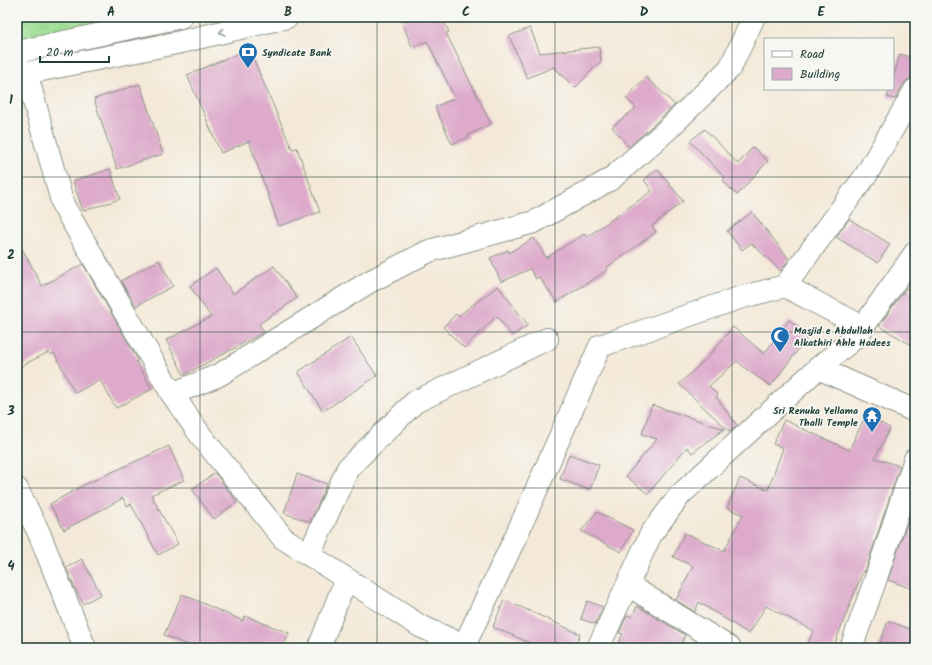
<svg xmlns="http://www.w3.org/2000/svg" width="932" height="665" font-family="Kalam,sans-serif">
<style>
.park{fill:url(#park-crowns);stroke:#5e8e64}
.building{fill:#ddaacb}
.lines{fill:none;stroke-linecap:round;stroke-linejoin:round}
.minor-casing{stroke:#8a9386;stroke-width:24}
.trunk-casing{stroke:#8a9386;stroke-width:24}
.minor{stroke:#fff;stroke-width:22}
.trunk{stroke:#fff;stroke-width:22}
.oneway{stroke:#8f9e9a}
.grid{fill:none;stroke:#1f3d34;stroke-width:1;stroke-opacity:0.55}
.labels{text-anchor:middle;stroke-width:3.5;stroke-linejoin:round;paint-order:stroke}
.poi-label{font-size:10px;font-weight:bold;fill:#1f3d34;stroke:#f6f6f2;text-anchor:start}
.neatline{fill:none;stroke:#1f3d34;stroke-width:1.5}
.grid-label{font-size:13px;text-anchor:middle;font-weight:bold;fill:#1f3d34}
</style>
<defs>
<pattern id="park-crowns" width="20" height="18" patternUnits="userSpaceOnUse"><rect width="20" height="18" fill="#9dde93"/><path d="M2 6a3 3 0 1 1 6 0M12 15a3 3 0 1 1 6 0" fill="none" stroke="#87bf7f"/></pattern>
</defs>
<rect width="100%" height="100%" fill="#f6f6f2"/>
<filter id="ink" filterUnits="userSpaceOnUse"><feTurbulence type="fractalNoise" baseFrequency=".025" numOctaves="2"/><feDisplacementMap in="SourceGraphic" scale="8" xChannelSelector="R" yChannelSelector="G"/><feConvolveMatrix kernelMatrix="1 2 1 2 8 2 1 2 1" color-interpolation-filters="sRGB"/></filter>
<filter id="wash" filterUnits="userSpaceOnUse"><feTurbulence type="fractalNoise" baseFrequency=".012" numOctaves="4" result="noise"/><feDisplacementMap in="SourceGraphic" scale="16" xChannelSelector="R" yChannelSelector="G"/><feGaussianBlur stdDeviation="0.9" result="paint"/><feColorMatrix in="noise" values="0 0 0 0 0 0 0 0 0 0 0 0 0 0 0 0 0 1.4 0 .05"/><feComposite in="paint" operator="in"/></filter>
<g filter="url(#wash)">
<rect width="100%" height="100%" fill="#f4e9d8"/>
<!-- park -->
<path class="park" d="M17 17H127L17 40Z"/>
<g id="blocks">
<!-- building -->
<path class="building" d="M415 17H442L449 32 446 33 491 124 468 135 469 137 452 144 435 107 455 98 427 41 412 47 402 22Z
M530 28 540 53 599 47 601 61 575 88 554 67 527 78 509 36Z
M249 49 292 149 297 148 320 212 279 226 249 141 221 153 187 75Z
M900 54 915 59V78L909 79 904 83 895 99 887 97 890 89H893V78Z
M646 77 675 105 629 147 612 127 636 108 626 98Z
M140 84 163 154 117 169 94 99Z
M705 129 738 164 753 147 768 161 737 195 723 181 725 178 690 141Z
M110 169 120 199 83 211 73 181Z
M657 169 683 201 652 226 656 232 606 268 608 270 557 302 539 277 536 279 530 269 501 282 490 258 508 250 509 253 534 238 546 258 584 234 587 237 652 191 644 180Z
M752 212 789 259 781 271 751 243 742 250 727 231Z
M849 219 890 244 878 263 836 237Z
M17 239 42 286 83 264 138 360 136 361 152 389 116 408 100 380 75 393 54 353 50 355 49 352 17 368Z
M159 260 173 286 136 306 121 281Z
M274 266 297 298 259 324 264 332 184 375 166 340 211 317 190 286 216 268 233 294Z
M498 286 528 325 512 336 497 316 464 348 443 327 456 314 458 316Z
M906 288 915 293V347L879 326Z
M789 320 809 335 771 386 746 369 737 361 709 386 718 395 716 397 737 425 730 432 679 384 708 357 733 327 764 354Z
M351 337 377 376 323 411 298 372Z
M652 405 724 429 692 453 687 447 648 494 626 476 657 439 642 434Z
M866 415 890 428 875 458 900 466 865 572 863 571 833 648H805L814 631 766 606 749 634 699 602 695 612 676 600 693 566 673 557 685 533 724 551 743 515 727 508 740 478 768 490 783 448 773 444 784 420 849 450Z
M169 446 184 480 151 495 178 544 158 555 131 504 127 506 123 498 64 530 50 504 84 485Z
M569 454 599 465 590 490 560 479Z
M215 473 237 502 214 519 192 489Z
M297 474 327 484 310 522 284 513Z
M915 499V590L888 580Z
M597 512 633 530 621 552 581 531Z
M82 559 101 594 83 604 74 586 66 568Z
M182 594 243 621 245 616 289 633 283 648H194L164 635Z
M504 600 523 608 580 634 574 648H528L530 643 493 627Z
M587 601 603 607 595 624 581 619Z
M637 606 685 635 680 648H616L623 634 619 633 627 615 632 617Z
M888 621 915 631V648H878Z"/>
</g>
</g>
<g filter="url(#ink)">
<use href="#blocks" fill-opacity="0" stroke="#8a9386" stroke-width="1"/>
<g class="lines">
<defs>
<path id="minor" d="M26 72 63 205 172 394 201 436 283 538 420 626 469 648
M785 286 866 175 915 90
M818 368 915 411
M172 394 219 375 369 282 429 251 534 222 611 179 668 129 730 68 754 17
M17 489 39 533 85 648
M309 555 348 468 415 402 547 339
M628 585 730 648
M319 648 346 579
M463 648 516 536 600 346 739 298 785 286 863 327
M598 648 651 534 680 495 818 368 856 337 915 253
M851 648 875 581 915 459"/>
<path id="trunk" d="M17 52 181 17
M17 75 176 43 287 17"/>
</defs>
<!-- minor casing -->
<use href="#minor" class="minor-casing"/>
<!-- trunk casing -->
<use href="#trunk" class="trunk-casing"/>
<!-- minor -->
<use href="#minor" class="minor"/>
<!-- trunk -->
<use href="#trunk" class="trunk"/>
</g>
<!-- one-way arrows -->
<defs><path id="oneway-chevron" d="M-2-3.5L2.5 0L-2 3.5" fill="none" stroke-width="1.6" stroke-linecap="round" stroke-linejoin="round"/></defs>
<use class="oneway" href="#oneway-chevron" transform="translate(222 32) rotate(167)"/>
</g>
<!-- grid -->
<path class="grid" d="M200 17V648M377 17V648M555 17V648M732 17V648M17 177H915M17 332H915M17 488H915"/>
<!-- icons -->
<defs>
<symbol id="bank-pin" viewBox="-11 -11 22 30"><path d="M0 17L-7.5 6A9.5 9.5 0 1 1 7.5 6Z" fill="#1f6fb2" stroke="#f6f6f2"/><path d="M-6-4H6V4H-6ZM0-2.3a2.3 2.3 0 1 0 0 4.6a2.3 2.3 0 1 0 0-4.6Z" fill="#fff"/></symbol>
<symbol id="mosque-pin" viewBox="-11 -11 22 30"><path d="M0 17L-7.5 6A9.5 9.5 0 1 1 7.5 6Z" fill="#1f6fb2" stroke="#f6f6f2"/><path d="M3.5-4.9A6 6 0 1 0 3.5 4.9A5 5 0 1 1 3.5-4.9Z" fill="#fff"/></symbol>
<symbol id="temple-pin" viewBox="-11 -11 22 30"><path d="M0 17L-7.5 6A9.5 9.5 0 1 1 7.5 6Z" fill="#1f6fb2" stroke="#f6f6f2"/><path d="M0-6L5-2H3V0L6.5 2.5H4V6H1.5V3h-3V6H-4V2.5H-6.5L-3 0V-2H-5Z" fill="#fff"/></symbol>
</defs>
<g fill-rule="evenodd">
<use href="#bank-pin" x="237" y="41" width="22" height="30"/>
<use href="#mosque-pin" x="769" y="325" width="22" height="30"/>
<use href="#temple-pin" x="861" y="405" width="22" height="30"/>
</g>
<g class="labels">
<!-- poi labels -->
<g class="poi-label">
<text x="262" y="56">Syndicate Bank</text>
<text x="794" y="334">Masjid e Abdullah<tspan x="794" dy="12">Alkathiri Ahle Hadees</tspan></text>
<text x="858" y="414" text-anchor="end">Sri Renuka Yellama<tspan x="858" dy="12">Thalli Temple</tspan></text>
</g>
</g>
<!-- margin -->
<rect width="932" height="665" fill="none" stroke="#f6f6f2" stroke-width="44"/>
<!-- legend -->
<rect x="764" y="38" width="130" height="52" fill="#f6f6f2" stroke="#a0aca6"/>
<rect x="772" y="51" width="20" height="6" fill="#ffffff" stroke="#a0aca6"/>
<text x="800" y="58" font-size="12" fill="#1f3d34">Road</text>
<rect x="772" y="68" width="20" height="12" fill="#ddaacb" stroke="#a0aca6"/>
<text x="800" y="78" font-size="12" fill="#1f3d34">Building</text>
<!-- scale -->
<path d="M40 56v6h69v-6" fill="none" stroke="#1f3d34" stroke-width="2"/>
<text x="46" y="56" font-size="12" fill="#1f3d34" stroke="#f6f6f2" stroke-width="3" paint-order="stroke">20 m</text>
<rect x="22" y="22" width="888" height="621" class="neatline"/>
<g class="grid-label">
<text x="111" y="16">A</text>
<text x="288" y="16">B</text>
<text x="466" y="16">C</text>
<text x="644" y="16">D</text>
<text x="821" y="16">E</text>
<text x="11" y="104">1</text>
<text x="11" y="259">2</text>
<text x="11" y="415">3</text>
<text x="11" y="570">4</text>
</g>
</svg>
